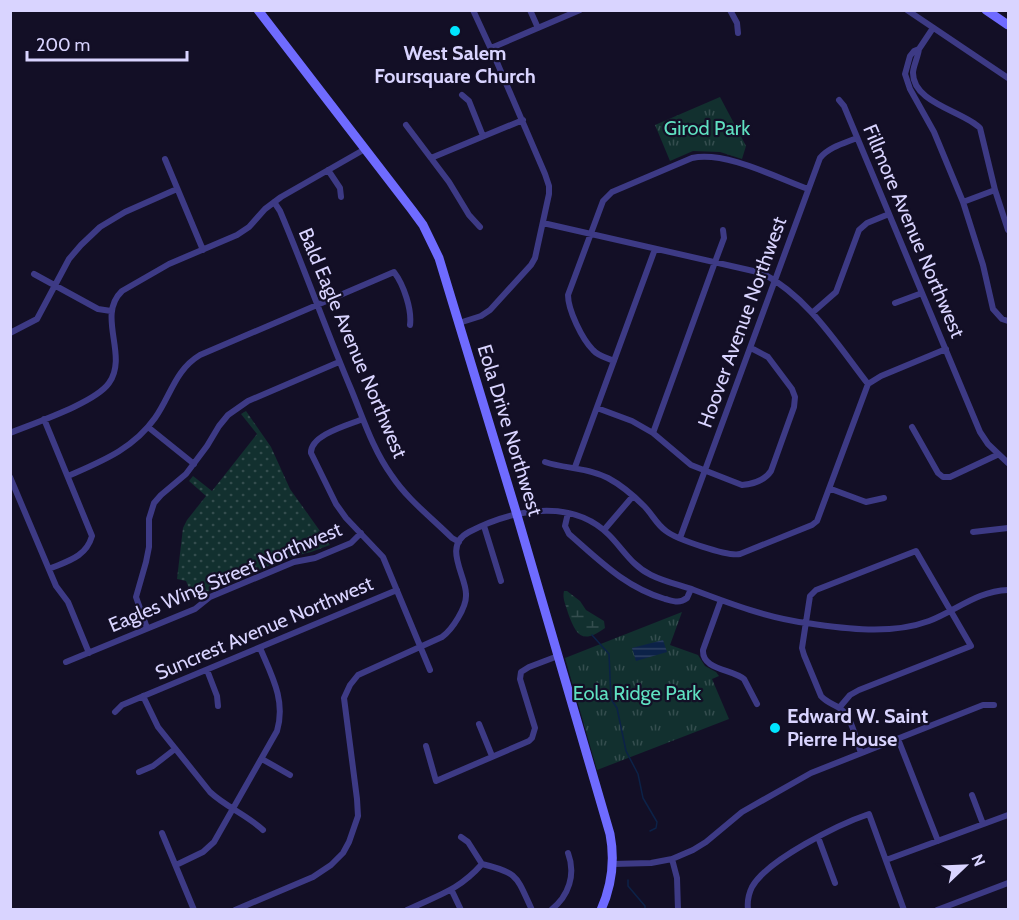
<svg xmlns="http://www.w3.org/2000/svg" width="1019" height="920" font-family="Cabin,sans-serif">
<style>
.grass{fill:url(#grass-dots)}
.wetland{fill:url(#wetland-marsh)}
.park{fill:url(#park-tufts)}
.water{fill:url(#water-rules)}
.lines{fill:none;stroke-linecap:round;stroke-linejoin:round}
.stream{stroke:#0c2248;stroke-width:1.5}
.street{stroke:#3d3a85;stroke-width:6}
.secondary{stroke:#6f6bff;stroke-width:9}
.poi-dot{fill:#00e5ff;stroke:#130f26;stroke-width:2}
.labels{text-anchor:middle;stroke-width:4.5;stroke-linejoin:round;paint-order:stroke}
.poi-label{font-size:20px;font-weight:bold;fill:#d9d4ff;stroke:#130f26}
.park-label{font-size:20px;fill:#5fe0c0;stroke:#130f26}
.street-label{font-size:20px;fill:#d9d4ff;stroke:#130f26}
</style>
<defs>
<pattern id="grass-dots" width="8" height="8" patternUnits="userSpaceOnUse" patternTransform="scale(1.5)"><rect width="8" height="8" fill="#12302f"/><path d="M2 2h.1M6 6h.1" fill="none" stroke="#344d4e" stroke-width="1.8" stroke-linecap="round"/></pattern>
<pattern id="wetland-marsh" width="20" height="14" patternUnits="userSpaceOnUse" patternTransform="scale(1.5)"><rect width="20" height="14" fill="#12302f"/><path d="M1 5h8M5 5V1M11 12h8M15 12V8" fill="none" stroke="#344d4e"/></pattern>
<pattern id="park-tufts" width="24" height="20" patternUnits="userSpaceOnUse" patternTransform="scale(1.5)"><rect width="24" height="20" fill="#12302f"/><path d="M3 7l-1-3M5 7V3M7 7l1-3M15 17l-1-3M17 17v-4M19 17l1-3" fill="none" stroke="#344d4e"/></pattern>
<pattern id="water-rules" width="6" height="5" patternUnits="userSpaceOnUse" patternTransform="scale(1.5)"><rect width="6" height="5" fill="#0c2248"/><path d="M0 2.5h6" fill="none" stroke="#2f4163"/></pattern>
</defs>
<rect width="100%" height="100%" fill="#130f26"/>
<!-- grass -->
<path class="grass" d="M246 411 271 447 290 489 330 545 311 552 290 557 209 591 194 600 186 581 177 579 183 528 187 520 206 496 189 481 193 476 212 491 257 434 241 414Z"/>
<!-- wetland -->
<path class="wetland" d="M564 591H567L580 601 586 610 604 621 605 628C582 645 576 635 568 613 566 606 562 598 564 591Z"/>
<!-- park -->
<path class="park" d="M720 97 746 146 742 159 720 152 693 151 670 161 655 125Z
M682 612 670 645 698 655 705 666 716 672 719 676 712 679 729 719 597 770 565 658Z"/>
<!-- water -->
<path class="water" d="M663 640 667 652 636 661 632 648Z"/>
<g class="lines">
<!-- stream -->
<path class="stream" d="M592 635 609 654 611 699 617 708 626 751 638 774 643 798 657 822 656 828 650 831
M628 880V886L645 906V910"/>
<!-- street -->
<path class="street" d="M530 10 538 28
M730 10 737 23 738 33
M907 10 1008 78
M933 28 919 49 914 51 910 56 905 74 910 89 934 132 963 202 983 265 993 309 1002 319 1008 321
M491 48 580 10
M919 49C918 57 914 64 913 72 912 103 963 111 980 128L995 190 1008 230
M462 95 469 101 483 136
M839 100 844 106 980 432 988 444 1008 463
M406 125 449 182 469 215 480 227
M431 158 523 120
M165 159 203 250
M328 170 340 188 341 197
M274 202 280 211C305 270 326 330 351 389 363 418 373 450 392 476 408 500 431 517 452 538L459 542
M963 202 995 190
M543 223 762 273C808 297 837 344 868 384
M34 274 98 309 111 311
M895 303 922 293
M812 313 836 292 859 230 867 223 889 214
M459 323 481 316 490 310 531 265 535 258 549 194V186L545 174 496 60 473 10
M10 333 37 319 69 259 81 245 100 227 125 212 177 189
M614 361C607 358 598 356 593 350 582 339 568 310 568 295L603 201 612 192 692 158C726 151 775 177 808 189
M597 408 632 421 653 433 691 465 742 485C753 484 765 480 771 471L794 407 795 397 792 389 768 357 751 348
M44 419 92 536C86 557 68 561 49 569
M363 419C348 425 310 435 311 453L336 504 346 518 383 557 430 670
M148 427 194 464
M912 427 938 473 943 477H950L997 455
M10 433C34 423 95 403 109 383 129 355 96 316 122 291L169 264 237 235 249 227 265 209 281 197 365 149
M653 433 715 262 724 238 723 230
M545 462C566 469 586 467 608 478 621 485 634 496 644 506 652 514 657 525 666 531 676 539 728 557 740 554L812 525 817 521 868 384 881 376 946 349
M575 467 655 249
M68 476C102 461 133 449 155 418 171 395 175 370 200 355L394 272C404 285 412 310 410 325
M10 477 56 586 68 602 89 653
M831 489 866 502 884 498
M568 513 565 526 569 534C600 561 625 587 665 599 673 601 679 604 687 598L691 589
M484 526 501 581
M604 530 633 496
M973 532 1008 528
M680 538 820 158C829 147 845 143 857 138
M721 600 703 650C702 670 732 669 744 679L757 704
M147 628 136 597 146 562 149 547V519L154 503 161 495 186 474 207 446 219 426 228 415 248 401 339 362
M66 662 195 609 210 597 294 562 315 558 351 543 361 533
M207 670 217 696 218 706
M143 696 158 727 210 792C226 807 247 815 263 830
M839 708 850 695 859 690 971 646 916 551 816 590 810 596 802 648 804 655 821 696C827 703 834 704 841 709 852 718 856 740 861 753
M115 712 122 705 397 590
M479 724 492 756
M898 739 938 841
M426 746 436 781 529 741 532 738 535 728 520 679 521 672 529 667 558 656
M262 759 290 775
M139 772 153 766 175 749
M972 795 983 824
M162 833 194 910
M461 837 468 842 482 864
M818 837 835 883
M672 859 677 878 678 910
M886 860 1008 815
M482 864C519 873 516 876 532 910
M613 864 651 863 672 859 693 850 706 842 742 812 811 773 983 705H994
M176 865 203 852 214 842 277 731C286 701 272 676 260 648
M452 891 461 910
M235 910 313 877 331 865 343 853 349 842 358 816 357 799 344 698 350 685 358 675 442 637C452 630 467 607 466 594 466 575 442 546 469 532 511 510 571 497 609 535 623 549 632 566 651 575 665 582 680 585 694 590 731 604 768 618 807 623 846 629 891 635 929 621 957 610 977 591 1008 590
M407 910C438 895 458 891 482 864
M551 910C569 896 576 874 568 853
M748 910C747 901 748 895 752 887 767 860 839 824 869 814L904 910
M937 910 1008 883"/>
<!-- secondary -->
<path class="secondary" d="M258 10 412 210 423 225 439 258 517 515 610 834C615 860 612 885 601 910
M986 10 1008 25"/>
</g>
<!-- markers -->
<g class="poi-dot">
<circle cx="455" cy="31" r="6"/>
<circle cx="775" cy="728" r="6"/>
</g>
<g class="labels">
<!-- poi labels -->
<g class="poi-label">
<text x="455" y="60">West Salem<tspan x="455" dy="23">Foursquare Church</tspan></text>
<text x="787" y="723" text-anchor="start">Edward W. Saint<tspan x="787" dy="23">Pierre House</tspan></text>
</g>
<!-- park labels -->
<g class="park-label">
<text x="707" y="135">Girod Park</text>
<text x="637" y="700">Eola Ridge Park</text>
</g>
<!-- street labels -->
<g class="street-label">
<text transform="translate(914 231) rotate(67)" y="7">Fillmore Avenue Northwest</text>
<text transform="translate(742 322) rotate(-70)" y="7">Hoover Avenue Northwest</text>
<text transform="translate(353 343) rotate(67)" y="7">Bald Eagle Avenue Northwest</text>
<text transform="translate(510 430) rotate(73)" y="7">Eola Drive Northwest</text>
<text transform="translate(225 577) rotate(-23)" y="7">Eagles Wing Street Northwest</text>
<text transform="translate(264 628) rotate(-23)" y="7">Suncrest Avenue Northwest</text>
</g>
</g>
<!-- border -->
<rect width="1019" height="920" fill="none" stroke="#d9d4ff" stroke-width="24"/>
<!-- north arrow -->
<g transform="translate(965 866) rotate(67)" stroke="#130f26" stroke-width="4.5" paint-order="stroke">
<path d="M0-4.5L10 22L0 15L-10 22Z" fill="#d9d4ff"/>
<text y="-9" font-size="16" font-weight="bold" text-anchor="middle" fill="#d9d4ff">N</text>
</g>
<!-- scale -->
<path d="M27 51v9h160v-9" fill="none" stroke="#d9d4ff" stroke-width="3"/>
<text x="36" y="51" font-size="18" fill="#d9d4ff" stroke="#130f26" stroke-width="4.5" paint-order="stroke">200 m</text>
</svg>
